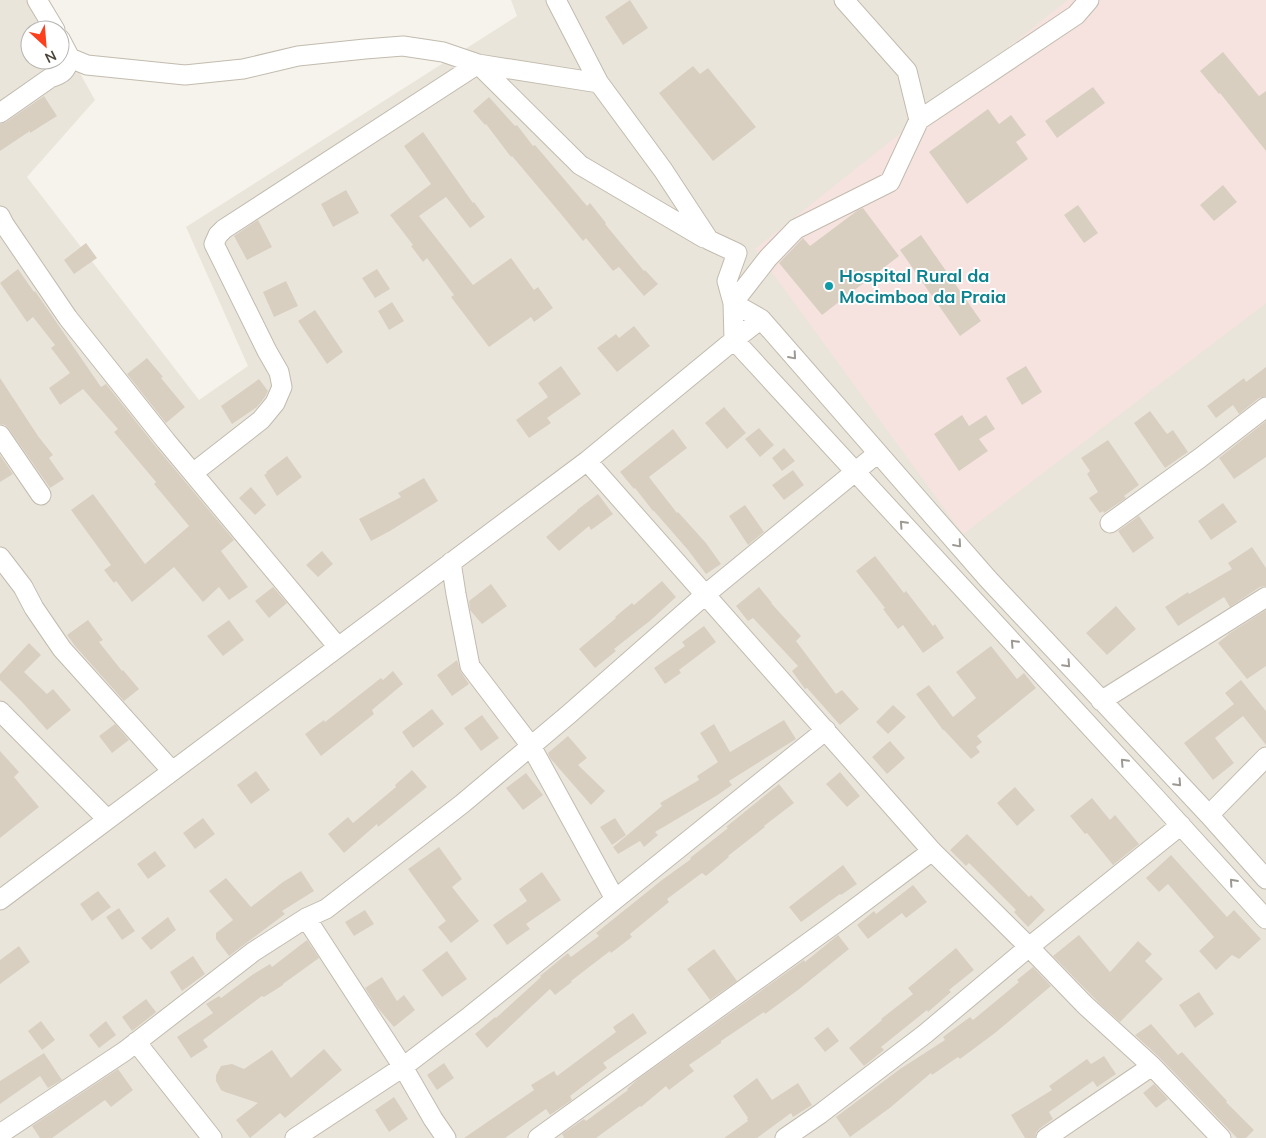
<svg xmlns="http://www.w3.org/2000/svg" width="1266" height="1138" font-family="Mulish,sans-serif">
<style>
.residential{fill:#eae5da}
.medical{fill:#f6e3e0}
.building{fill:#d8cfc1}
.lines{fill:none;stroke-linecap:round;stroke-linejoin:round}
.minor-casing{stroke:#c2bbae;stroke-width:21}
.minor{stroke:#fff;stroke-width:19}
.oneway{stroke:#9c9892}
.culture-dot{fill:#0f9aa8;stroke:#fff;stroke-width:2}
.labels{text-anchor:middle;stroke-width:4;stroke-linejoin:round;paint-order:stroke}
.culture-label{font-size:18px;font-weight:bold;fill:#0d838f;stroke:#fff;text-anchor:start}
</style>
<rect width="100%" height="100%" fill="#f6f3ec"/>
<!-- residential -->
<path class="residential" d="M0 0H39L56 30H30V60H60V38L95 100 27 177 199 400 248 366 186 227 517 16 511 0H1266V1138H0Z"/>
<!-- medical -->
<path class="medical" d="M1068 0H1266V303L963 534 755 249Z"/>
<!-- building -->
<path class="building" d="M630 0 648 28 623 45 605 17Z
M1223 52 1259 96 1266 91V151L1220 93 1219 94 1200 71Z
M693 66 700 74 708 68 756 127 713 161 659 93Z
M1093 87 1105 103 1057 138 1045 121Z
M44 96 57 116 30 133V131L0 151V124L6 122Z
M489 97 515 126 517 125 533 146 535 145 587 206 590 203 606 223 605 224 644 271 645 270 658 284 644 296 619 267 613 271 586 238 583 241 561 214 512 156 511 157 486 124 485 125 473 111Z
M988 109 999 124 1011 115 1026 135 1016 142 1028 159 967 204 929 152Z
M423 132 473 203 474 202 485 217 470 228 446 197 419 216 473 285 511 258 534 290 538 287 553 308 534 322 531 317 489 347 451 297 454 295 427 258 423 262 411 246 413 245 390 215 431 184 404 146Z
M1223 185 1237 202 1214 221 1200 205Z
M346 190 359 213 333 227 321 204Z
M1078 205 1098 233 1084 243 1064 215Z
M863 208 899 256 822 315 779 263 803 238 810 246 858 210Z
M258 220 272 247 247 260 234 236Z
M921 235 981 321 960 336 900 250Z
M86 243 97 258 74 274 64 260Z
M18 269 34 292 35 291 101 387 106 384 157 448 234 540 221 551 248 587 229 600 219 587 203 602 174 567 132 602 116 581 114 583 104 570 111 565 71 510 93 494 145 564 189 526 154 484 156 482 114 432 118 429 83 389 60 405 49 388 70 373 51 348 55 345 33 317 27 322 0 283Z
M377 269 390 289 375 298 362 278Z
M286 281 298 306 274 317 263 292Z
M392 302 404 321 389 330 378 311Z
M315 310 343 352 327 364 298 321Z
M634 326 650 346 617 372 597 348 616 334 619 338Z
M147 358 163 377 161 378 185 407 166 423 127 374Z
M561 366 581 394 547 418 551 423 529 438 516 420 548 397 538 383Z
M1026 366 1042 392 1022 405 1006 378Z
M1266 367V396L1259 398 1239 414 1233 405 1216 418 1207 406 1244 378 1246 382Z
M0 378 38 436 53 455 49 458 64 479 50 488 9 429 5 425 0 424Z
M259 379 268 391 265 397 257 407 232 424 221 406Z
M724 407 746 433 727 449 705 423Z
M1150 411 1167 434 1173 430 1188 452 1165 468 1134 423Z
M962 415 969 426 986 415 995 429 979 439 988 451 959 471 934 434Z
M1266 421V457L1234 479 1219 458Z
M759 428 774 445 760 457 745 439Z
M673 429 687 448 649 477 677 513 678 512 706 543 721 564 706 574 688 550 654 511H653L635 488 634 489 620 472Z
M1108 440 1139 485 1124 496 1126 498 1104 513 1103 511 1100 513 1089 498 1098 492 1087 474 1090 471 1081 458Z
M784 448 795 461 782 471 772 458Z
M0 455 13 474 0 482Z
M287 456 302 477 277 496 264 475 267 473 266 472Z
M793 470 804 485 784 500 772 485Z
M424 478 438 501 390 531 371 541 359 519 401 497 398 493Z
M251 487 266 505 255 515 239 498Z
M598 494 613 514 591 530 589 526 559 551 546 537 577 511V510Z
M1223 503 1237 522 1211 540 1198 521Z
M745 505 764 532 748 545 729 516Z
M1139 516 1154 538 1133 553 1118 531Z
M1252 547 1266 568V586L1260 587 1230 607 1224 597 1178 626 1165 607 1188 592 1189 594 1232 569 1228 563Z
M322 551 333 564 318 577 306 565Z
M875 556 904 593 906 591 933 626 935 624 944 638 923 653 903 625 898 629 883 609 885 608 856 571Z
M662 581 676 597 651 620 614 649 616 651 595 668 579 649 616 618 615 617 632 603 634 605Z
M491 584 507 606 482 624 470 610 469 601Z
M273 587 287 603 269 618 255 601Z
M759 587 772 603H771L801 636 796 641 836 694 842 690 859 709 840 725 807 688 805 689 792 671 798 666 753 618 748 621 736 606Z
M1116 606 1136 629 1107 655 1086 633Z
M1266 610V666L1247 679 1218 643 1230 633Z
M88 620 103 640 99 642 122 671 123 670 139 689 124 701 75 646 67 635Z
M229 620 244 640 223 656 207 636Z
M704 626 716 642 679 670 681 673 665 684 654 668 685 646 682 642Z
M29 643 41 655 24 672 47 694 53 689 71 710 47 730 22 702 0 680V674Z
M991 646 1017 679 1024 673 1036 688 977 736 982 742 976 747 980 752 971 759 944 730H943L916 694 929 685 953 717 976 698 956 672Z
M457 660 461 672 469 684 452 696 437 675Z
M393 671 403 684 372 710 374 714 321 756 305 734 324 720 325 722 381 678 383 680Z
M1241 680 1266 711V745L1243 716 1215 738 1234 763 1213 780 1184 743 1234 704 1225 693Z
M893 705 906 717 888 734 876 722Z
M432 709 444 724 413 748 402 732Z
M482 715 499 738 481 751 464 728Z
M784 720 796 739 729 781 732 785 716 796 655 832 658 835 644 847 640 841 618 854 613 847 662 806 660 803 699 780 697 776 718 762 700 733 714 724 730 752Z
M115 724 129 740 112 753 99 736Z
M568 736 587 758 578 765 605 791 591 805 550 758 548 753Z
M890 741 905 758 887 774 872 757Z
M0 751 19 772 14 777 39 807 0 838Z
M412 770 427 787 378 827 377 824 344 853 328 834 348 817 353 823 396 787 395 785Z
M256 771 270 790 251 804 237 785Z
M840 772 860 796 847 807 826 784Z
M526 773 543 795 523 810 506 788Z
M779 784 794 803 764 826 765 827 728 856 729 857 706 876 702 873 667 899 669 902 630 934 632 937 611 953 610 951 571 981 572 982 555 995 550 989 487 1048 475 1034 495 1017 496 1018 541 977 540 976 568 953 571 957 599 936 596 933 662 880 691 859 690 858 728 828 726 827Z
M1015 787 1035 810 1017 826 997 803Z
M1092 798 1110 820 1115 815 1139 844 1113 865 1087 833 1085 834 1070 816Z
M203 818 215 834 195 849 183 833Z
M615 818 626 835 612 845 600 827Z
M967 834 1029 897 1031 895 1045 910 1028 927 1014 912 1016 910 969 863 966 866 950 850Z
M439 847 462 879 452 887 479 921 451 943 438 927 446 921 408 869Z
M155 851 166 866 148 879 137 864Z
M1171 855 1227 917 1234 910 1261 939 1239 959 1232 955 1216 970 1199 951 1214 937 1168 884 1159 892 1146 878Z
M843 865 857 884 841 895 840 894 801 922 789 907Z
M301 871 314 891 282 911 285 914 229 956 216 939V933L233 920 209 891 226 878 251 907 283 882Z
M542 872 561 900 526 924 530 929 507 945 493 925 527 901 519 889Z
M913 885 927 902 906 918 902 913 868 939 857 925 874 911 876 914Z
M98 891 111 907 92 921 80 904Z
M119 908 135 931 122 940 106 917Z
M365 910 374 924 354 936 345 922Z
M168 917 176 930 151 950 141 938Z
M838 935 849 949 798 990 765 1014 764 1012 721 1041V1043L689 1065 694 1071 669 1090 666 1086 641 1107 640 1106 596 1138H563L564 1137 562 1134 584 1119 586 1121 628 1090 627 1089 638 1079 804 960 805 962Z
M1079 935 1110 972 1138 941 1152 954 1145 961 1163 979 1120 1022 1101 1005 1053 956Z
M307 940 319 958 283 984V985L264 997 262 996 203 1040 208 1047 191 1058 177 1037 213 1013 206 1004 219 996 221 998 252 975 270 964 272 967Z
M19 946 30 962 0 984V960Z
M956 948 974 970 949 990 951 992 928 1012 927 1010 881 1047 884 1050 864 1066 849 1048 882 1020 881 1019 913 994 908 988Z
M714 949 737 981 710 1000 687 969Z
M447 951 467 979 442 997 422 970Z
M193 956 205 974 182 991 170 972Z
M1033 967 1051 986 995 1033 960 1059 958 1057 932 1075 931 1073 891 1107 850 1137 836 1117 900 1069 945 1040 943 1037 970 1017 973 1020 1019 982 1017 980Z
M382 977 397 1001 404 995 415 1010 394 1027 377 1007 365 988Z
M1199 992 1214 1014 1195 1028 1179 1005Z
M146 999 156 1012 155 1013 132 1031 122 1017Z
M633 1013 647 1033 603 1063 607 1068 570 1096 572 1100 550 1115 546 1109 505 1138H464L534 1090 531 1085 554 1071 557 1076 616 1032 613 1027Z
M41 1021 55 1040 42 1050 28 1031Z
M106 1021 116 1035 99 1048 89 1035Z
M1151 1024 1178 1055 1182 1052 1227 1101 1226 1102 1254 1130 1246 1138H1237L1160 1058 1135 1035Z
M828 1027 839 1041 825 1052 814 1038Z
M324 1049 342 1070 285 1118 280 1113 250 1138 236 1120 258 1103 225 1092 221 1090 216 1081V1075L221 1066 232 1064 244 1069 272 1050 291 1078Z
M44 1053 62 1080 48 1088 40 1076 0 1104V1081Z
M1104 1056 1116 1074 1097 1087 1093 1081 1049 1112 1053 1119 1039 1129 1036 1133 1035 1138H1025L1011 1115 1052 1090 1049 1086 1087 1059 1091 1064Z
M444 1063 454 1078 437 1090 427 1075Z
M118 1069 133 1090 111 1107 105 1100 52 1138H40L32 1126Z
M757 1078 772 1100 798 1083 812 1105 793 1117 791 1113 757 1138H724L748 1121 747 1119 748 1118 733 1096Z
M1154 1084 1168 1099 1156 1108 1143 1093Z
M394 1097 408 1119 389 1132 375 1110Z"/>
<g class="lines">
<defs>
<path id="minor" d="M37 0 55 30
M556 0 599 83 663 170 709 240 737 253 727 281 733 303 734 340 1154 796 1266 919
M844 0 907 71 919 120
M70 58 87 65 185 75 243 69 298 56 365 49 403 46 443 52 478 64 599 83
M0 113 50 78C63 74 66 71 70 58L60 39
M0 216 4 224 68 318 166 441 338 647
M733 303 761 319 988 579 1209 815 1266 879
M733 303 768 258 796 229 890 182 919 120 1076 15 1089 0
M0 435 41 495
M587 461 932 851 1029 947 1085 1005 1152 1066 1221 1138
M193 473 261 420 275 403 282 387 279 372 267 351 214 244 218 235 224 229 478 64 580 165 704 238
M1110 523 1200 458 1266 407
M0 557 23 587 34 608 62 649 172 771
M451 562 456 594 470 666 531 746 615 899
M1101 701 1266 597
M0 711 107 819
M1209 815 1266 757
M0 900 587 461 734 340 761 319
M306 918 403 1067 433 1119 446 1138
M136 1042 212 1138
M0 1134 125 1051 253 952 306 918 326 909 462 804 568 715 706 594 878 453
M295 1138 403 1067 470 1016 826 730
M538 1138 837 922 932 851
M785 1138 820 1114 925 1034 1029 947 1181 825
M1046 1138 1152 1066"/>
</defs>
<!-- minor casing -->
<use href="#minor" class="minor-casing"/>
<!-- minor -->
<use href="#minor" class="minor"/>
</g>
<!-- one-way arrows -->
<defs><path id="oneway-chevron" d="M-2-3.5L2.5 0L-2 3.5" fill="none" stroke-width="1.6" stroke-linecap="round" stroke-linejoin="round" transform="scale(1.25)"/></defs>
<g class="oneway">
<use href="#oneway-chevron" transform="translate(793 356) rotate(49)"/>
<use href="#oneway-chevron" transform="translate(903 524) rotate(-133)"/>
<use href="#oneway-chevron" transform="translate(958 544) rotate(49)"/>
<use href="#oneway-chevron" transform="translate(1014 643) rotate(-133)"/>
<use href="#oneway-chevron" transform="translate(1067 664) rotate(47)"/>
<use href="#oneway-chevron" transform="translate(1124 762) rotate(-133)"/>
<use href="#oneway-chevron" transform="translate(1178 783) rotate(47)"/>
<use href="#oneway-chevron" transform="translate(1233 882) rotate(-132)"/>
</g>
<!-- markers -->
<circle class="culture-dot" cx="829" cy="286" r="5"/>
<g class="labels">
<!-- culture labels -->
<g class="culture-label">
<text x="839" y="282">Hospital Rural da<tspan x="839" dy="21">Mocimboa da Praia</tspan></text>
</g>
</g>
<!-- north arrow -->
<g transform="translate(45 45) rotate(154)"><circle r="24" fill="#ffffff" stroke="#b7b4b0"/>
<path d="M0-4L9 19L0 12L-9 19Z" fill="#fc3f1d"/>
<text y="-8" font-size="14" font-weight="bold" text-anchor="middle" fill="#4b4439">N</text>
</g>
</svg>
